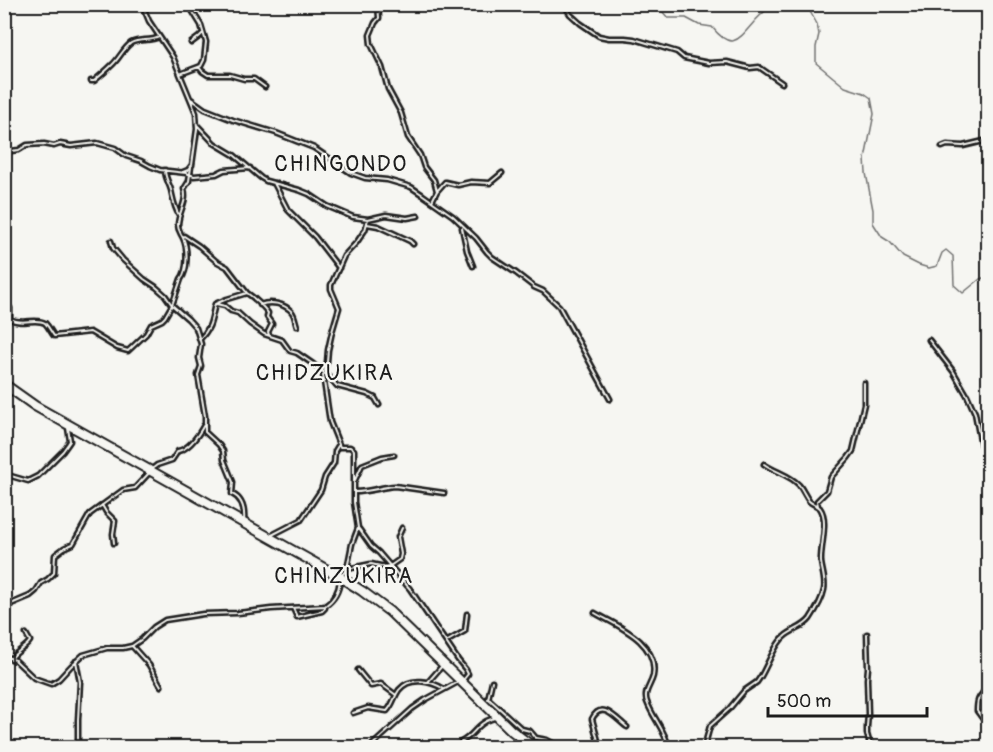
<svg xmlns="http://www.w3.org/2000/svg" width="993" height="752" font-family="Pangolin,sans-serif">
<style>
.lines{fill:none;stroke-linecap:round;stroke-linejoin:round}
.stream{stroke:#727271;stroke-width:1.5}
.street-casing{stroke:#1c1c1c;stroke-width:7}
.highway-casing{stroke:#1c1c1c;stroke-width:12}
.street{stroke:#f6f6f2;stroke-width:2}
.highway{stroke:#f6f6f2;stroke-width:8}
.labels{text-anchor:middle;stroke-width:4.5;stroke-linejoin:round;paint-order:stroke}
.quarter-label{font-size:22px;letter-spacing:1.5px;fill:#1c1c1c;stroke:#f6f6f2}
</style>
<rect width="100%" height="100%" fill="#f6f6f2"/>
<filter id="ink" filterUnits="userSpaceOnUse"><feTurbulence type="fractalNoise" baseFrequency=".0167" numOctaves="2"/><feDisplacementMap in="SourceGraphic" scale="12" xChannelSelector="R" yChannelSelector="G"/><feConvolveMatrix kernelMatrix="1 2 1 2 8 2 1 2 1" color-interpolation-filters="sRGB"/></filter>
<g filter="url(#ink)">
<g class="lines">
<!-- stream -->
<path class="stream" d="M656 4 668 18H686L699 25 712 27C732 52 739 39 754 22 760 15 766 10 773 4
M802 4 808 8 817 24 819 34 816 47V63L845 87 864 93 871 98 874 114 865 159 866 173 873 210V223L882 237 890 242 903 257 919 265 929 268 937 266 942 253 946 250 953 256 954 285 963 293 980 279 986 277 988 280"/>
<defs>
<path id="street" d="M142 4 149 21 173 57 196 113 197 129 192 165 188 170 183 172
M378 4 379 18 375 23 370 35 371 44 382 67 388 89 401 113 408 137 420 155 424 167 434 180 437 191 432 201
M564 4 570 14 580 23 599 36 609 38H625L634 39 677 52 684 58 709 63 727 62 750 68 759 67 782 83
M191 43 199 37 202 34
M199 67 202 71 208 75H230L244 79H254L265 87
M180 74 201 66 204 60 206 42 201 25 193 12 191 4
M91 81H94C100 76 106 71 112 65 119 59 123 49 131 43 140 38 150 42 159 37
M191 99 205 109 233 120 276 133 314 148 351 173 365 178 387 180 411 187 423 195 453 216 476 238 487 252 492 257 516 273 534 287 543 291 559 306 610 399
M987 120H988
M197 125 214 143 234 155 261 178 266 181 299 190 309 194 327 206 353 217 368 219 386 215 407 218 418 216
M4 145 11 151
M942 147 947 145 963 146 988 140
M4 156 11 151 19 150 27 145 44 144 54 146 60 144 71 146 97 143 115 148 126 156 141 161 150 166 160 170 186 173 194 176 216 174 224 170 250 168
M165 170C165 178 169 183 171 190 173 199 174 207 179 215
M274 183 288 210 315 237 339 268
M437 191 445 182 458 185 471 182 490 183 502 173
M367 224 378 226 410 241 413 244
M462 228 467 251 473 266
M184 236 199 246 216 261 227 267 247 293
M111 241 113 248 123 260 144 279 156 287 165 295 172 305 188 319 196 328 201 344 199 358 201 366 198 375 205 416V432L219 445 223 451 224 460 233 482 232 494C243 499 245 511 244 522
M4 303 10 308V319C23 326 35 317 45 323 49 327 51 332 54 336L90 332 117 348 128 351 146 334 151 325 162 320 165 317 172 305 181 279C188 270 188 248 183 238 181 233 178 231 178 225 178 212 188 202 184 189L189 181 191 167
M216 304 225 306 231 311 238 313 250 324 264 334 282 340 290 351 297 353 313 364 329 377 337 386 367 394 375 398 379 405
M260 305C270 301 284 303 292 312 295 316 295 321 297 326
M200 339C212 327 211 319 215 304L227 299 247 293C253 297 264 307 268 313L267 317 272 324 268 332 269 335
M929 340 953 371 967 395 975 413 981 445 988 455
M152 469 157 465 172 460 178 451C189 449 199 434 204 425
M4 474 28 481 38 476 63 451 68 444 70 441 68 428
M354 482 362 465 382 457 394 455
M355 492C369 492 381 487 395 486L444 493
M102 505 106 512 115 521 113 534 114 543
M818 506 817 501 827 491 831 477 848 458 853 451 864 404V383
M359 529 371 546 379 553 410 589 458 660 466 670 468 674 464 679
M270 536 301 520 321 490 325 477 334 463 335 451 338 446
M347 569 371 564 385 567 390 566 400 559 401 554 398 537 402 528
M342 575 347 569 352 544 358 528 354 502V450L350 447H340L330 422 323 375 327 362 328 350 332 332 339 308 331 289V285L344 256 357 242 365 230 368 219
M293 608 297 617 322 611 325 608V606
M595 613C618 626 659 642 653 676 651 685 643 692 647 702 653 718 665 730 669 748
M4 616 11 604 30 596 36 591 41 583 48 579 54 573 55 555 64 548 73 544 90 514 123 490 135 488 149 473
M867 634 868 668 867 679 868 714 867 727V734L871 748
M446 642 465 631 467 614
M132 646 149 665 161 686
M4 656 15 660 34 678 51 684 59 679 71 666 83 655 107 648H123L132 646 142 639 154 627 165 620 203 614 238 613 271 609 325 606C334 600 339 591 340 580
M11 659C16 651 26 648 30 641L26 634
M76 661 80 682 78 720V742L80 745 83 748
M358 670 371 686 381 684 396 695
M428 682 442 666
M988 685C982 697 977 694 977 711L988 726
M488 699 492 681
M489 699 522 729 530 731 536 738 547 740 562 748
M353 713 368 708 387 711C393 705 394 697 399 690 410 676 431 681 444 689
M369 748 412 709 425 700 458 682
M459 748 461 742C476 734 475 724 494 718
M600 748 592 719C602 699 617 720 627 727
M704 748 710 726 729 709 744 691 757 682 761 676C767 666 775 644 784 637 793 629 803 628 810 619 816 610 822 600 824 590 826 581 822 571 821 562 820 547 829 520 820 508 817 505 812 504 809 501 805 496 803 490 799 485 790 475 775 472 764 464"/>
<path id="highway" d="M4 384 35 406 340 577 362 591 390 612 512 731 528 743 538 748"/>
</defs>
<!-- street casing -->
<use href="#street" class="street-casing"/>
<!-- highway casing -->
<use href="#highway" class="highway-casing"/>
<!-- street -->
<use href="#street" class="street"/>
<!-- highway -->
<use href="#highway" class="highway"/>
</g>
</g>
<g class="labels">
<!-- quarter labels -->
<g class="quarter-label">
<text x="341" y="171">CHINGONDO</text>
<text x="325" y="380">CHIDZUKIRA</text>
<text x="344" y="583">CHINZUKIRA</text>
</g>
</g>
<!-- margin -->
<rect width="993" height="752" fill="none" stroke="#f6f6f2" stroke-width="24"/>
<rect x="12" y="12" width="969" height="728" fill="none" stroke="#1c1c1c" stroke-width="2" filter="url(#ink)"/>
<!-- scale -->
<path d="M768 707v9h159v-9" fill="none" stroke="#1c1c1c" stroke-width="3"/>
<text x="777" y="707" font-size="18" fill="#1c1c1c" stroke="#f6f6f2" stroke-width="4.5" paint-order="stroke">500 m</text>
</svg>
